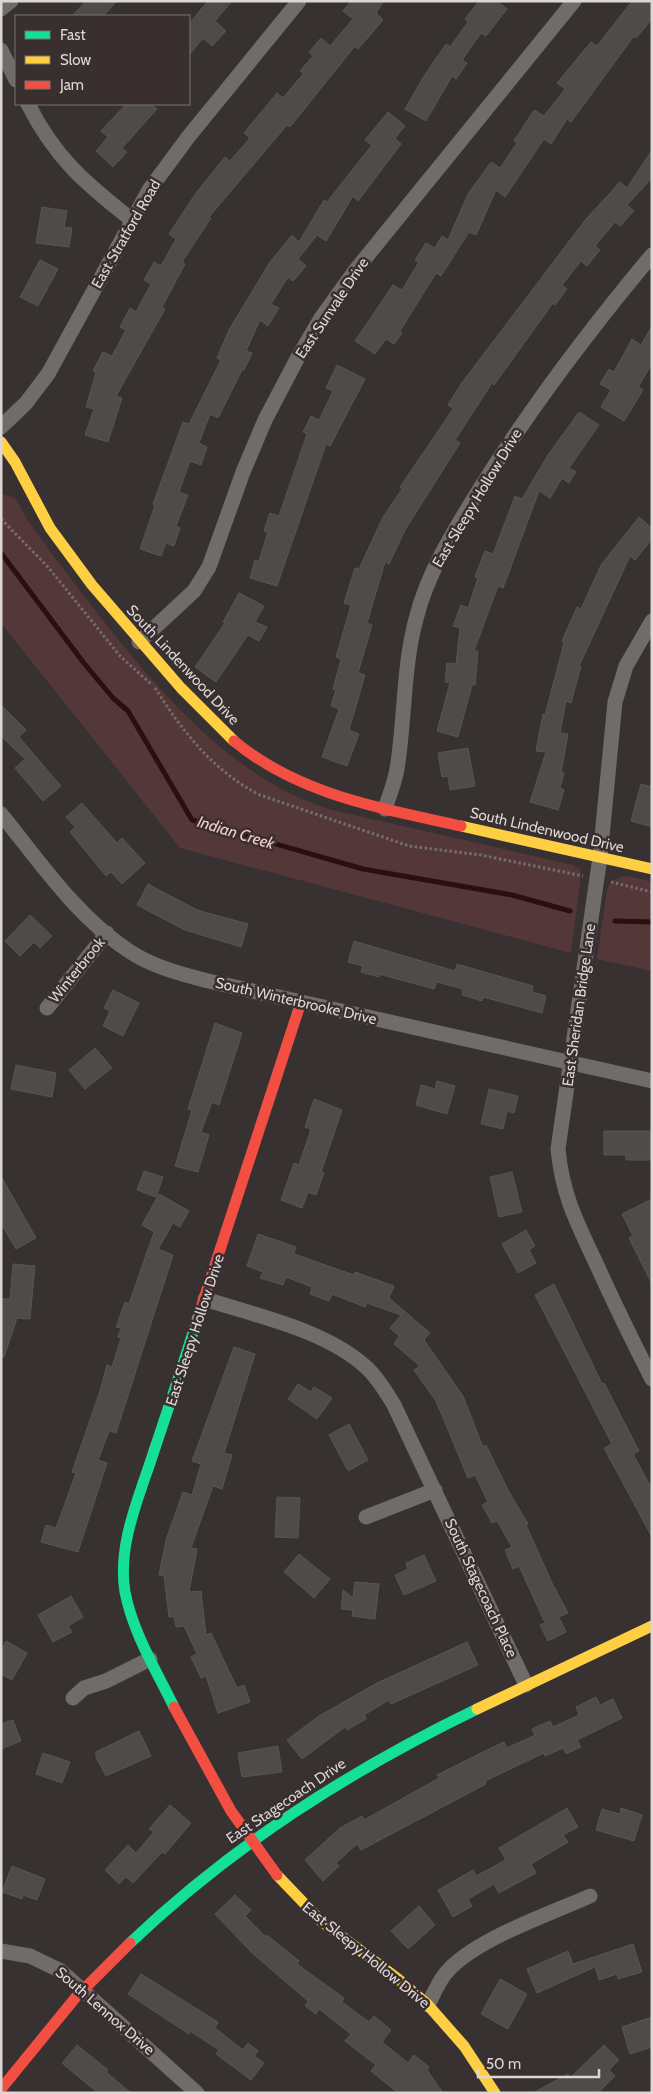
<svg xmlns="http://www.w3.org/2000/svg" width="653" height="2094" font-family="Cabin,sans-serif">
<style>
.green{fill:#543839}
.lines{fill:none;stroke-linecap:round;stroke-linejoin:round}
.stream{stroke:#2c0e11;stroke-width:5}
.building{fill:#4f4b4b;stroke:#5a5555}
.path{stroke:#726d6e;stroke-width:3;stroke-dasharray:2.5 2.5;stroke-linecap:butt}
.street{stroke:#706c6c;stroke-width:15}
.fast{stroke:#16e098;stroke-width:11}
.slow{stroke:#ffcf43;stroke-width:11}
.jam{stroke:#f24e42;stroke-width:11}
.labels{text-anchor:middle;stroke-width:5;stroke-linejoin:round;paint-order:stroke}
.street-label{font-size:15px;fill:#ddd6d7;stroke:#392f2f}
.water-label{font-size:16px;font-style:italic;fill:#f7cbcc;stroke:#392f2f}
</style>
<rect width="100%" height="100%" fill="#373131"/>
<!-- green -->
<path class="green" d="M1 494C6 495 12 496 15 499 20 505 23 513 27 519 37 533 47 548 58 562 130 655 214 774 332 810L573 865 580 869 581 875 571 953 180 848 1 623Z
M629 876 652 882V971L597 959 607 889C612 878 618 877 629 876Z"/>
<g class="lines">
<!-- stream -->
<path class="stream" d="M1 553 83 662 113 698 128 711 192 820 363 869 512 895 570 911
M615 921 652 922"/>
</g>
<!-- building -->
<path class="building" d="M86 1H117L103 16H72Z
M208 1H232L215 21 226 31 212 46 203 38 189 55V24Z
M351 1H384L376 13 383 20 358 49 355 46 290 127 287 125 209 217 211 218 182 262 185 264 162 307 165 309 116 396 122 398 108 442 85 435 94 409 86 407 96 373 93 371 103 352 112 356 126 330 120 327 130 308 136 312 151 284 144 280 154 262 161 266 176 239 169 234 196 193 225 157 230 161 250 138 244 133 277 93 283 98 304 73 300 71 313 56 309 52 321 38 330 46 353 19 343 11Z
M479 1H497L507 9 486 36 481 33 462 60 467 63 456 79 452 76 426 121 405 109 424 76 446 44 450 47 468 22 465 19Z
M632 1H652V19L636 38 634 36 571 122 567 119 551 144 544 139 505 197 496 190 476 235 469 232 441 276 436 273 400 331 402 333 394 344 386 339 375 354 355 341 393 285 402 290 419 262 415 260 426 243 435 248 442 236 448 240 468 194 491 162 500 168 517 143 514 141 534 110 544 116 565 89 557 83 591 42 597 46Z
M126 104H150L157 109 122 148 127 152 113 167 96 151 108 137 101 131Z
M388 112 405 126 395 138 401 144 358 201 353 196 326 241 317 235 298 259 306 266 293 281 288 277 271 304 279 308 268 326 260 320 246 351 252 353 244 370H242L218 418 210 414 199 443 207 447 201 465 190 461 179 492 188 495 176 526 180 528 174 546 166 543 161 556 140 549 155 505 153 504 183 422 189 424 221 360 217 358 229 330 270 262 292 235 299 242 324 200 327 202 372 145 365 140Z
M652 150V178L627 205 634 211 620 226 615 222 595 246 600 250 587 266 581 261 562 285 567 289 555 305 553 303 494 385 492 383 455 440 460 443 405 530 389 564 385 562 367 623 372 625 358 673 365 675 349 730 359 734 347 766 322 757 339 709 331 706 336 690 333 689 341 659 336 657 351 605 344 603 355 568 359 569 383 517 402 489 400 487 453 409 448 405 461 384 586 219 620 182 627 188Z
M42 207 67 211 64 227 72 228 69 247 36 243Z
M40 260 58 269 38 306 20 297Z
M652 326V364L638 387 643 390 624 421 601 407 611 390 600 384 609 369 614 372 632 339 641 345Z
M337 365 365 379 330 446 326 444 277 586 250 578 255 560 259 561 268 532 264 531 270 513 279 516 307 434 303 432 311 416 319 420 333 391 326 388Z
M579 412 599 425 569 468 576 472 569 483 562 478 550 498 539 491 503 588 498 586 474 651H478L475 685H472L458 737 437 731 450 683 445 682 447 663 456 664 460 628 453 626 461 605 468 608 478 578 475 577 485 551 493 554 515 496 522 499 548 455Z
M639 517 652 528V539L635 560 630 556 579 666H581L571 703 566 701 560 733 568 734 561 773H564L560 788 564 790 558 810 530 802 546 752 536 751 543 714 545 715 564 643 562 641 577 607 581 609 601 565Z
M239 593 264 606 255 622 267 627 259 641 248 635 216 682 195 667 225 623 223 622Z
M1 705 26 730 19 737 61 786 43 801 15 768 25 759 1 736Z
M468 748 475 786 450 790 448 776 442 777 438 753Z
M641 784 652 787V827L631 821Z
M82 803 117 843 122 838 145 863 122 884 111 872 106 876 70 832 75 827 66 817Z
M148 884 197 910 248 924 241 947 185 930 137 905Z
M30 915 52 936 40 948 34 942 20 956 5 941Z
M354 941 455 971 457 964 533 986 532 992 546 996 542 1013 483 997 482 1001 462 995 463 989 437 982 434 989 379 974V977L361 972 363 966 348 962Z
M113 990 139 1003 123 1036 103 1026 110 1011 104 1008Z
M215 1023 242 1033 219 1105 212 1102 201 1132 209 1135 198 1172 175 1166 192 1110 188 1109Z
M95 1048 112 1068 85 1089 69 1070Z
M16 1065 56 1073 52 1097 11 1089Z
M437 1081 455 1086 447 1114 416 1105 421 1085 435 1089Z
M489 1089 518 1096 514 1113 507 1111 503 1129 481 1124Z
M314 1099 342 1110 321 1172 324 1173 316 1195 308 1192 302 1208 281 1200 294 1163 299 1165 311 1129 305 1127Z
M604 1131H650V1160H626V1155H604Z
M144 1171 163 1177 156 1197 137 1190Z
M512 1172 522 1212 499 1217 490 1177Z
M1 1176 36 1238 16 1249 1 1223Z
M159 1194 189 1211 180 1227 173 1223 158 1249 173 1255 116 1433 109 1431 98 1460 107 1463 78 1552 41 1542 46 1525 56 1528 76 1473 72 1472 100 1391 107 1365 112 1367 121 1338 118 1337 121 1328 116 1327 125 1302 129 1304 154 1232 142 1225Z
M652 1199V1284L629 1238 633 1236 622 1214Z
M526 1230 535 1246 529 1250 536 1263 518 1273 502 1244Z
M258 1234 296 1247 294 1254 354 1275 355 1272 394 1286 389 1298 430 1333 424 1340 463 1396 483 1447 486 1445 508 1490 528 1524 526 1525 552 1583 568 1613 559 1617 566 1632 548 1641 540 1625 545 1623 519 1566 513 1569 505 1550 512 1547 497 1521 492 1523 482 1505 488 1502 475 1475 468 1478 436 1401 414 1370 420 1366 394 1344 399 1336 390 1328 401 1315 367 1303 365 1307 332 1294 329 1301 310 1294 312 1287 286 1277 283 1285 260 1278 263 1272 247 1266Z
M13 1264 35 1266 30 1319 17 1318 4 1357H1V1299H10Z
M554 1284 602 1384 604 1383 639 1451 633 1454 652 1489V1537L604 1448 612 1444 535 1295Z
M234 1347 255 1354 224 1453 232 1455 222 1489 213 1486 191 1548 197 1549 189 1592 201 1591 206 1635 211 1633 237 1688 244 1685 250 1702 218 1713 206 1676 201 1678 191 1657 197 1654 184 1626 176 1627 174 1617H169L164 1576 159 1575 166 1540 183 1492 192 1495 201 1464 192 1461Z
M298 1384 311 1392 314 1387 332 1398 317 1419 288 1399Z
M349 1424 368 1460 348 1471 329 1435Z
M277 1497 300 1498 298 1538 275 1537Z
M299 1554 330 1579 314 1598 284 1572Z
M424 1555 436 1581 404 1595 395 1575 408 1569 406 1563Z
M355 1582 379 1584 375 1619 352 1616 353 1610 341 1609 343 1590 353 1598Z
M71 1596 83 1617 68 1626 72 1632 53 1642 38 1615Z
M6 1641 27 1653 12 1680 1 1674V1651Z
M467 1642 478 1665 391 1704 389 1700 364 1715 366 1719 347 1730 345 1727 302 1759 287 1740 319 1716 377 1683Z
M596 1697 600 1705 613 1699 622 1718 577 1740 581 1747 566 1754 563 1748 545 1756 544 1753 485 1781 486 1784 361 1850 357 1844 336 1863 339 1866 323 1881 305 1860 340 1828 362 1816 364 1820 439 1778 437 1775 483 1752 504 1742 507 1748 535 1735 532 1729 550 1721 553 1727 579 1715 576 1707Z
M13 1720 21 1741 1 1749V1724Z
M139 1731 151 1756 106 1776 96 1757V1752Z
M278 1746 282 1772 242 1777 238 1753Z
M43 1753 70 1762 62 1783 36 1774Z
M170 1805 191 1823 165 1854 162 1852 133 1883 126 1877 119 1884 105 1870 128 1845 136 1853 154 1832 149 1829Z
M567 1808 578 1827 563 1835 568 1842 531 1864 536 1873 499 1893 494 1884 468 1899 472 1906 453 1917 438 1890 473 1870 476 1876 506 1860 499 1848Z
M621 1808 642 1815 634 1841 596 1830 602 1809 620 1814Z
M12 1866 45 1879 37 1900 23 1895 22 1899 2 1892Z
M235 1895 251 1910 245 1916 266 1937 267 1935 299 1961 297 1964 344 1998 342 2002 369 2022 374 2016 391 2030 382 2042 408 2063 414 2055 429 2067 427 2070 443 2093H398L371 2071 376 2065 345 2041 351 2034 319 2009 316 2014 305 2006 308 2001 252 1953 215 1914Z
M419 1906 435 1925 408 1949 391 1931Z
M633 1944 642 1972 618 1979 617 1974 599 1980 595 1967 537 1993 527 1969 568 1951 573 1964Z
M141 1974 218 2022 215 2028 243 2050 248 2043 258 2051 254 2056 264 2063 251 2080 216 2054 219 2050 190 2031 189 2034 128 1994Z
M500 1979 527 1994 508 2029 481 2014Z
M652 2017V2047L630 2054 622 2027Z
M77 2045 108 2070 106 2072 131 2093H98L62 2063Z
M604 2045 619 2060 609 2070 615 2076 598 2093H533L568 2074 570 2078Z"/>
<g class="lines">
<!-- path -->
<path class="path" d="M1 519 48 567 120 656 151 684
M155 688C183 732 213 771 260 795L409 846 481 855 583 876
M611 882 652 892"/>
<!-- street -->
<path class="street" d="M1 9 11 1
M1 50 16 80
M28 104C55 158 86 184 132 220
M1 427 26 403 48 374 149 190 189 136 299 1
M652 621 626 666 615 702 600 857 558 1149C562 1193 576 1221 595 1261 613 1301 632 1340 652 1379
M139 642 194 591 209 567 243 472 265 420 297 359 321 318 354 272 574 1
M385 809C389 796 395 782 397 769 405 720 403 667 416 619 428 571 455 529 481 487 532 406 590 329 652 255
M1 814C40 862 77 917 129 951 153 967 181 974 208 981L652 1081
M47 1008 107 933
M205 1299C257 1316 326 1330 367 1368 378 1378 386 1392 394 1405L526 1685
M366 1517 435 1490
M73 1698 84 1688 106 1681 150 1659
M1 1951 30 1956 61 1971 197 2093
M428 2005C433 1995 438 1983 445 1974 472 1940 550 1914 590 1896"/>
<!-- fast -->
<path class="fast" d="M174 1707C156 1670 133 1633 125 1592 117 1544 140 1495 154 1451 169 1406 184 1362 198 1317
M130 1943C233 1845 349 1771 477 1709"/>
<!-- slow -->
<path class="slow" d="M1 442 15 462 50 528 92 585 181 688 234 741
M461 826 652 869
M477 1709 652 1626
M277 1875 321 1921 398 1979 427 2004 464 2046 495 2093"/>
<!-- jam -->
<path class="jam" d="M234 741C299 795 381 808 461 826
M198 1317 301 1002
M174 1707 231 1811 277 1875
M1 2089 76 1997 130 1943"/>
</g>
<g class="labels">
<!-- street labels -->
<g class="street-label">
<text transform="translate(126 234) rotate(-60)" y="5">East Stratford Road</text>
<text transform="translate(332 308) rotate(-56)" y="5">East Sunvale Drive</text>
<text transform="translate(477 498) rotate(-59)" y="5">East Sleepy Hollow Drive</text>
<text transform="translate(183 665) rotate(47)" y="5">South Lindenwood Drive</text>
<text transform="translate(547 830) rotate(13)" y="5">South Lindenwood Drive</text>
<text transform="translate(77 970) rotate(-51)" y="5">Winterbrook</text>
<text transform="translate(296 1001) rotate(13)" y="5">South Winterbrooke Drive</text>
<text transform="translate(579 1005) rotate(-82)" y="5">East Sheridan Bridge Lane</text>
<text transform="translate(195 1330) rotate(-72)" y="5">East Sleepy Hollow Drive</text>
<text transform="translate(481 1588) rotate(65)" y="5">South Stagecoach Place</text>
<text transform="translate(286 1801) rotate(-34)" y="5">East Stagecoach Drive</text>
<text transform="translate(366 1955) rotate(39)" y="5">East Sleepy Hollow Drive</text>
<text transform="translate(105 2011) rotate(41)" y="5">South Lennox Drive</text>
</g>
<!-- water labels -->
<g class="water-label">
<text transform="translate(236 832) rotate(17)" y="6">Indian Creek</text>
</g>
</g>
<!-- border -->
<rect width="653" height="2094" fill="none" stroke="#ddd6d7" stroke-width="5"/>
<!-- legend -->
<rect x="15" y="15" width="175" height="90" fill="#392f2f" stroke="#7b7272"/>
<rect x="25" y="31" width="25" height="8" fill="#16e098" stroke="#7b7272"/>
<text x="60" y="40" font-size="15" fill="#ddd6d7">Fast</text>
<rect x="25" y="56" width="25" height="8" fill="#ffcf43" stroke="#7b7272"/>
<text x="60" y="65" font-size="15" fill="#ddd6d7">Slow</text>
<rect x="25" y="81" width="25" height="8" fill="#f24e42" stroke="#7b7272"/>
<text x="60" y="90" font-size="15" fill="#ddd6d7">Jam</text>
<!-- scale -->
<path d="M478 2069v8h121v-8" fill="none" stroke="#ddd6d7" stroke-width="2.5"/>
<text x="486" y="2069" font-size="15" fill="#ddd6d7" stroke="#392f2f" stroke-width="4" paint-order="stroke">50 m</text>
</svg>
